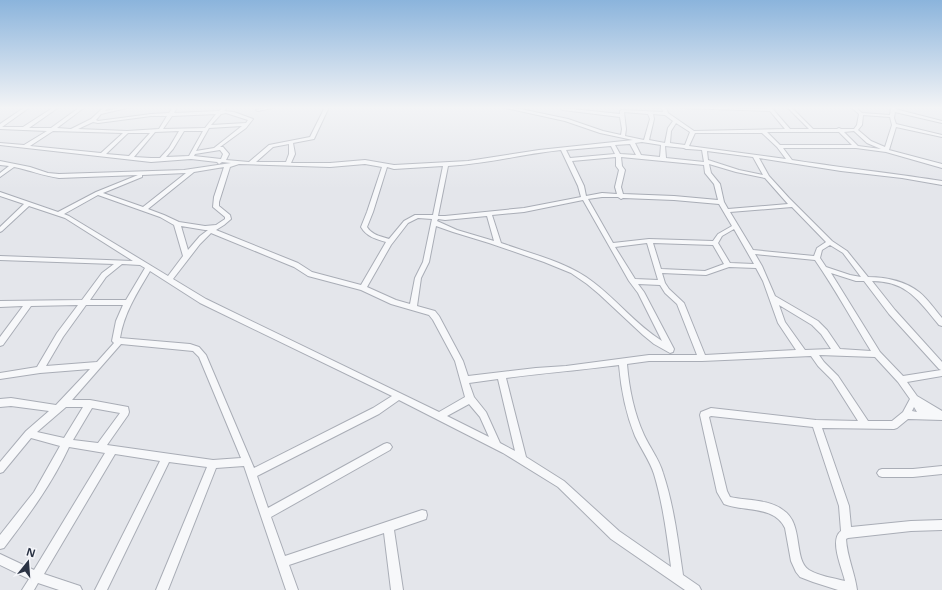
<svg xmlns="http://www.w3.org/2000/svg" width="942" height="590" font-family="'Noto Sans',sans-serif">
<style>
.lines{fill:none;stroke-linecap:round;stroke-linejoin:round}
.street-casing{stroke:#a9adb6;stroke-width:2}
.street{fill:#f7f8fa;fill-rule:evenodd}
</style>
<rect width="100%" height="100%" fill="#e4e6eb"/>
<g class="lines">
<defs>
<path id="street" d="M25 107H30L2 127H23L54 107H59L29 128H51L80 107H85L57 128 71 129 91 119 104 107H108L105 111 124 107H131L101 114 96 120 98 121 151 114 169 113 173 107H177L174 113 219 111 224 107H228L224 111 234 112 253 119 246 128 220 147H223L229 154 226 160 249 162 269 145 310 137 325 107H329L314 139 293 143 295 154 291 163H330L365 160 394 165 468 161 539 150 633 140 600 133 565 121 506 108 504 107H511L568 119 603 131 621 135 622 129 620 117 563 110 561 109 563 108 620 114V111L622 110 663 112 662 108H653L651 107H666L668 113 694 131 785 129 770 111 682 108 680 107 768 109 767 107H771L790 129H809L787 107H791L813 129H837L839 128 841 129H854L857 125 859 114 851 107H855L862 113 890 115 891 107H895V109L942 121V123L895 112 894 118 896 124 942 135V137L896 127 889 150 942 164V168L886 152 856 148H783L792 160C842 168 892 173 942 181V185L902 178 841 171 759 158 769 176 789 198 832 241 847 251 868 277C885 277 905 281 919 292 928 299 935 310 942 318V326L939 325C919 301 907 281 872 281L895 310 942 362V376L907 382 917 396 942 411V420L908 419 897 428 894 429 822 428 849 506 851 527 911 521 942 520V530L911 531 848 538 846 539C847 557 855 573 857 590H838L813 582 800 577 796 572 791 561 785 528C774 505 743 512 724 504L717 492 700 415 701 412 711 408 816 420 858 421 832 380 818 366 811 356 702 361H649L627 364C629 388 634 413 644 435 650 448 659 459 663 473 674 506 678 541 683 575L699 586 701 590H685L611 539 558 487 503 453 399 400 379 414 257 476 268 508 384 444 387 443 390 444 392 447 390 450 271 517 285 556 422 510 426 511 427 515 426 519 394 530 403 590H391L384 533 289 565 298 590H286L244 466 216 468 168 590H156L207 467 169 462 107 590H95L160 461 115 454 44 574 80 586 82 590H59L38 583 34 590H22L29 579 0 565V554L34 570 105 453 69 447C52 484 28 516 4 548L0 549V535L34 492 60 446 31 438 3 472 0 473V462L26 431 49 411 11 406 0 407V399L11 398 56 405 90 369 40 373 0 379V373L37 367 57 333 78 305 31 306 3 345 0 346V337L23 306 0 307V301L82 300 102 273 114 264 0 260V256L133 261 65 218 29 206 2 231 0 232V227L24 204 0 196V192L58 212 96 192 138 175 59 178C43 176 30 170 14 167L0 177V173L9 166 0 165V161L30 167 48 173 59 174 184 170 231 163 222 162 219 164 217 162 191 159 151 162 0 145V143L24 145 47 131 0 129V124ZM624 112 648 114 650 119 644 140 625 136 626 129ZM226 113 248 120 246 123 211 125 221 114ZM216 114 205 128 163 129 172 116ZM653 114 665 115 673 121 668 128 665 143 649 140 654 119ZM863 115 890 117 892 125 885 147 871 141 858 130 862 125ZM151 116H167L159 129 127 131 78 129 93 122 98 123ZM676 123 690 132 685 145 670 143 671 131ZM242 126 214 148 196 151 209 128ZM53 131 123 133 101 153 30 146ZM179 131 169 148 160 158H151L134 157 155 132ZM184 131H203L189 156 166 157 173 149ZM854 131 867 143 881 149 858 146 844 132ZM767 132H839L852 145H780ZM128 133H150L129 156 106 154ZM695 133H762L777 147 786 159 689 146ZM635 143 642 142 661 145 660 157 641 155ZM289 144V154L286 162H256L273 147ZM630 144 636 155 620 154 615 145ZM611 146 615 154 570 158 566 150ZM665 146 684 148 686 149H688L702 150 704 162 666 158ZM220 150 223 154 221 159 194 156 195 154ZM561 150 578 186 581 197 524 208 445 216H438L448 166C486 164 523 154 561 150ZM707 151 753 157 763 175 739 170 708 160ZM616 157V166L619 170 615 187 617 194 602 193 586 196 584 186 572 161ZM621 157 704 165 705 173 714 184 718 200 674 196 623 194 621 187 625 170 622 166ZM239 164 330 167 365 164 382 167 367 212 361 227C367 237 376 239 386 242L361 285 312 272 298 263 216 230 224 225 231 219 230 215 219 206V202L230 167ZM709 164 736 172 765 178 788 204 728 209 724 202 720 184 711 173ZM443 166 433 215H415L404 221 389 239C380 236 372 235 367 227L373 212 387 167 394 169ZM224 167 214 197 213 207 225 217V219L216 225 205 226 179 222 164 215 148 209 194 172ZM186 173 143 207 103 193 142 177V175ZM98 195 160 217 174 225 183 256 168 276 69 216 64 214ZM602 197H618L621 199 623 198 674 200 719 204 732 226 718 234 713 241 649 239 613 243 588 199ZM583 200 629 281 638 293 662 341C636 325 617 300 593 282 567 262 532 254 501 243L492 215 524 212ZM792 207 826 242 817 248 814 256 753 250 730 212ZM487 216 494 241 457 230 437 221 438 219 445 220ZM418 218 432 219 423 262 415 278 410 304 396 300 367 287 391 245 408 223ZM181 226 205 230H208L200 236 188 250ZM436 226 453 232 489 243 544 262 571 273 587 284 599 294 643 335 654 344 670 353 673 352 674 349 644 292 638 284 660 285 665 293 677 304 697 355H649L566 366 536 368 468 376 463 361 439 316 435 311 417 306 421 278 429 262ZM734 229 754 264 730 263 718 243 722 236ZM211 233 294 267 308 276 361 290 391 304 429 315 433 320 455 361 465 397 439 412 206 299 173 279 200 244ZM647 243 658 280 635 279 615 247ZM653 243 713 245 724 264 705 271 661 269ZM830 245 843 253 861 277 850 275 826 267 820 258 822 250ZM755 254 815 260C835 289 852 320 871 351L840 349 827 330 818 321 775 296 762 266ZM122 264 140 265 145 268 126 300H90L106 277ZM729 267 756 268 763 281 778 323 796 350 705 355 684 303 669 289 665 283 662 273 706 275ZM150 271 200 303 392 396 373 408 254 468 206 355 199 347 190 344 120 338C124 313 137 293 150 271ZM831 273 856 281H864L889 314 939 369 941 370 903 376 880 352ZM86 305H123L116 321 112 341 114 343 97 362 46 366 63 337ZM779 305 812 325 821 334 831 349 805 350 785 322ZM121 344 193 351 199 357 241 458 213 460 107 445 128 415 129 412 128 407 90 400H72ZM819 355 875 357 898 382 910 399 903 412 892 421H868L838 376 824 362ZM619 365C621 389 626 414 635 436 641 449 650 461 654 474 663 504 667 536 671 567L619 531 564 481 526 457 506 378C543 373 581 370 619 365ZM498 379 515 451 500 443 486 412 474 397 469 383ZM469 404 480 417 489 437 447 416ZM66 407H83L64 438 37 432ZM914 407 917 412 912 411ZM92 408 120 413 98 443 73 440ZM711 416 813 427 839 506 841 531C829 540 842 568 845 581 833 578 819 576 809 570 793 560 804 523 783 510 768 499 748 501 730 497L727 491 709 417Z
M268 107H276L258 111 256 110Z
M942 466V474L913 477H882L879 476 877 473 879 470 882 469H913Z"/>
</defs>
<!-- street casing -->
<use href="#street" class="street-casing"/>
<!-- street -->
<use href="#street" class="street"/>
</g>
<!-- sky -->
<linearGradient id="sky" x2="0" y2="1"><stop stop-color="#8bb4dc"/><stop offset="0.57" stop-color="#f3f4f6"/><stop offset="1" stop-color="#f3f4f6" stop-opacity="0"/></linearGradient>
<rect width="942" height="189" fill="url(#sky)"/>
<!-- north arrow -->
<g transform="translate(28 562) rotate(17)" stroke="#f4f5f9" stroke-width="3" paint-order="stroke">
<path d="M0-3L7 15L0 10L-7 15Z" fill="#2b3344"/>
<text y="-6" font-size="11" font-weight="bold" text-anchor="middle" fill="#2b3344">N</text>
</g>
</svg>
